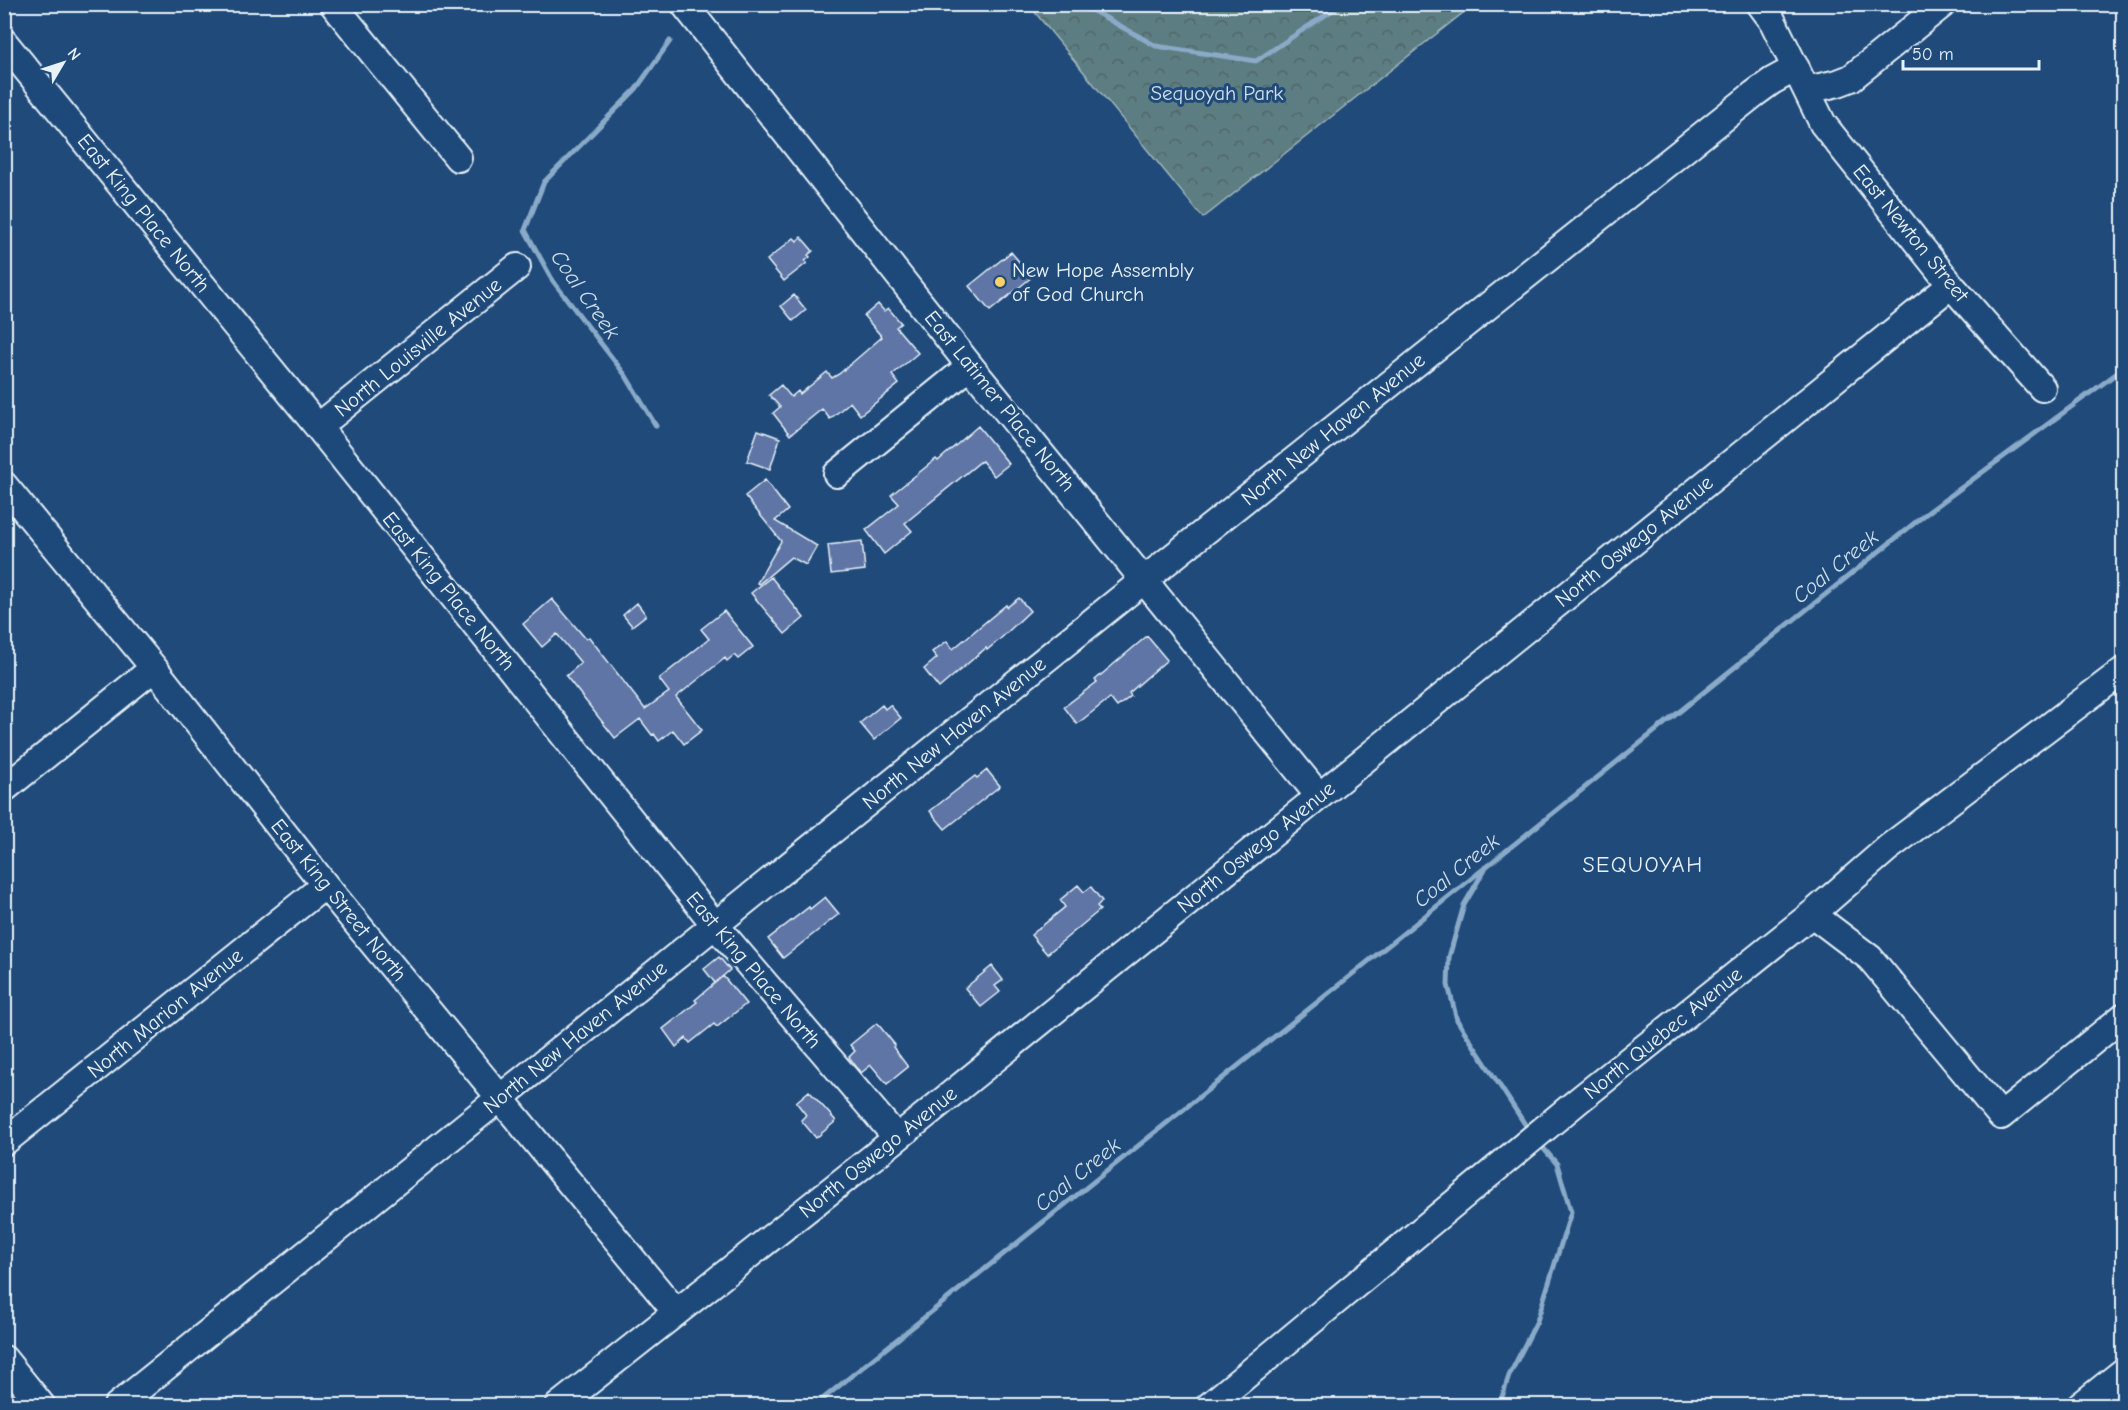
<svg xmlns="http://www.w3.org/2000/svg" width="2128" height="1410" font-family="'Comic Neue',sans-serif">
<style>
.forest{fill:url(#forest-crowns);stroke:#a2b7bc;stroke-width:1.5}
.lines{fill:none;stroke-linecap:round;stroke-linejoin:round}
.stream{stroke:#8aaac8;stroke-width:5}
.building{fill:#5f75a5;stroke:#e8f1f8;stroke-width:1.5}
.minor-casing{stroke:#e8f1f8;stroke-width:30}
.minor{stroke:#1f4a7a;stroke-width:26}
.poi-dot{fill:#ffd166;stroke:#1f4a7a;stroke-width:2}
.labels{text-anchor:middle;stroke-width:6;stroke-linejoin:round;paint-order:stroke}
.park-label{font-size:21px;fill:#d3e0e6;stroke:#1f4a7a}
.street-label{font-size:21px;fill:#e8f1f8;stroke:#1f4a7a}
.poi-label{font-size:21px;fill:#e8f1f8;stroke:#1f4a7a;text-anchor:start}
.water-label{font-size:22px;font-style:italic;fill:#d0dfec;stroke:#1f4a7a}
.neighbourhood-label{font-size:22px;letter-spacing:1.5px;fill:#e8f1f8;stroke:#1f4a7a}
</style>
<defs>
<pattern id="forest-crowns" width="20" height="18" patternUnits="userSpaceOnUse" patternTransform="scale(1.5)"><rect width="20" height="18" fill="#5b7d81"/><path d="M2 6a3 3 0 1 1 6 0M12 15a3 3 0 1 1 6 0" fill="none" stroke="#526568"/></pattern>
</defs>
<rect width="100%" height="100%" fill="#1f4a7a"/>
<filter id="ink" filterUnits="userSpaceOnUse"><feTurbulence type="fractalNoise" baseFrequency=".0167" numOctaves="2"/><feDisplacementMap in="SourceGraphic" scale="12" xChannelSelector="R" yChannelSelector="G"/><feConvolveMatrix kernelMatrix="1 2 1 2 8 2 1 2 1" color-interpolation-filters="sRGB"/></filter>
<g filter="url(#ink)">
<!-- forest -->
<path class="forest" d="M1029 5H1473L1203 218Z"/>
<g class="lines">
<!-- stream -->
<path class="stream" d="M1081 4 1156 46 1256 61 1342 4
M656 426 626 376 553 281 525 230 544 182 636 89 670 41
M1485 869 1464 905 1449 957 1448 985 1457 1020 1530 1132
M814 1406 1927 513 2124 368
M1499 1406 1509 1376 1537 1321 1571 1212 1557 1164 1538 1142"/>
</g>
<!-- building -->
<path class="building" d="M801 237 813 251 808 255 810 257 805 261 807 263 784 281 767 260 794 238 797 241Z
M1011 252 1032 277 990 311 969 286Z
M794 295 806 310 793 321 781 306Z
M878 304 884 311 888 308 901 323 896 327 918 353 892 375 899 384 860 415 850 402 830 419 822 409 790 435 773 413 780 407 769 395 781 385 791 397 798 391 800 394 827 372 832 378 839 374 882 337 864 316Z
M978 426 1009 464 994 476 982 461 980 462 905 523 912 531 884 554 866 530 899 504 891 495 936 459 938 461Z
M758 430 780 438 770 469 747 461Z
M765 480 788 510 775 521 817 546 806 565 791 557 759 584 757 583 781 541 745 496Z
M862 541 865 570 831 574 828 545Z
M771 577 804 618 785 634 751 593Z
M1019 598 1030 611 999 640 987 650 986 648 939 688 924 669 937 658 932 652 947 641 953 649 1006 605 1007 607Z
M552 599 586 639 589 637 645 709 669 692 659 679 709 639 701 629 724 611 753 647 738 659 734 655 727 661 725 658 676 697 702 730 684 744 673 730 659 741 654 734 652 735 640 719 615 738 566 676 581 663 557 634 542 647 523 624Z
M637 603 646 615 632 626 623 615Z
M1147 636 1167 660 1129 693 1131 696 1117 707 1110 698 1077 724 1064 707 1097 682 1095 680Z
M882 705 885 709 890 705 901 718 874 740 860 723Z
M987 770 1000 786 945 829 930 811 975 776 977 778Z
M1078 885 1084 892 1091 887 1102 901 1097 906 1100 910 1047 954 1031 935 1065 907 1060 900Z
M825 897 839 914 783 958 768 939 809 907 810 909Z
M719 957 730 970 715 983 704 969Z
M992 966 1003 980 995 986 1000 992 981 1007 965 988Z
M723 976 746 1004 717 1027 714 1024 690 1043 686 1038 676 1047 663 1029 697 1002 695 1000Z
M877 1023 895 1045 893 1047 908 1067 887 1084 871 1065 861 1073 849 1057 855 1051 850 1045Z
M809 1091 836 1121 816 1138 801 1120 806 1115 796 1102Z"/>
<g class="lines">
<defs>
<path id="minor" d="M333 4 458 158
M684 4 970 366 1319 796
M1760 4 1772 20 1823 124 1951 285 2042 388
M4 42 318 427 715 925 897 1138
M1807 90 1838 83 1851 78 1943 4
M318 427 517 267
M837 474 970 366
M4 485 154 668 325 885 676 1312
M4 789 154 668
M1812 914 1870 958 2001 1116 2124 1016
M4 1142 325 885
M4 1359 42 1406
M117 1406 1144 580 1754 94 1772 81 1796 68
M558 1406 897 1138 1951 285
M1209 1406 1579 1100 1812 914 1888 848 2124 670
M2080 1406 2124 1371"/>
</defs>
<!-- minor casing -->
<use href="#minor" class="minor-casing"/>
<!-- minor -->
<use href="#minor" class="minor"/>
</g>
</g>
<!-- markers -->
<circle class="poi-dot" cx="1000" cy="282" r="6"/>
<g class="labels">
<!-- park labels -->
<g class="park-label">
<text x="1217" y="100">Sequoyah Park</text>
</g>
<!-- street labels -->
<g class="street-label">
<text transform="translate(144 213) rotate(51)" y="7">East King Place North</text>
<text transform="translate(1911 233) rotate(51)" y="7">East Newton Street</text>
<text transform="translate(418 347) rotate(-39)" y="7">North Louisville Avenue</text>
<text transform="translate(1000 401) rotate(51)" y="7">East Latimer Place North</text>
<text transform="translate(1333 429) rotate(-39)" y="7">North New Haven Avenue</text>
<text transform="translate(1634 541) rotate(-39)" y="7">North Oswego Avenue</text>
<text transform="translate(449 591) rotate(51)" y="7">East King Place North</text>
<text transform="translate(954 733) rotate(-39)" y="7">North New Haven Avenue</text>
<text transform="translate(1256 847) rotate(-39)" y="7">North Oswego Avenue</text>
<text transform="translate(339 900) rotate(51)" y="7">East King Street North</text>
<text transform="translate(754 970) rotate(50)" y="7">East King Place North</text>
<text transform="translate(165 1013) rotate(-39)" y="7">North Marion Avenue</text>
<text transform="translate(1663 1033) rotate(-39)" y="7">North Quebec Avenue</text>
<text transform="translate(575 1037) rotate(-39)" y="7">North New Haven Avenue</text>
<text transform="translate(878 1152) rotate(-39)" y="7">North Oswego Avenue</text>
</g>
<!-- poi labels -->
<g class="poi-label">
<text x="1012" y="277">New Hope Assembly<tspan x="1012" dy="24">of God Church</tspan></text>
</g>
<!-- water labels -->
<g class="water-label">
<text transform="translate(586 294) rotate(55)" y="8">Coal Creek</text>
<text transform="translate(1835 566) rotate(-39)" y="8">Coal Creek</text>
<text transform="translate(1456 870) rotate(-39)" y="8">Coal Creek</text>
<text transform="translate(1077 1174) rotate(-39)" y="8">Coal Creek</text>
</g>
<!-- neighbourhood labels -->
<g class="neighbourhood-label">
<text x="1643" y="872">SEQUOYAH</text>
</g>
</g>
<!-- margin -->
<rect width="2128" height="1410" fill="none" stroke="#1f4a7a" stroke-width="24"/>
<rect x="12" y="12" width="2104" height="1386" fill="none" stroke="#e8f1f8" stroke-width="2" filter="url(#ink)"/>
<!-- north arrow -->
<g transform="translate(63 63) rotate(51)" stroke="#1f4a7a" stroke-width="4.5" paint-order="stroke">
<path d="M0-4.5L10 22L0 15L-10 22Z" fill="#e8f1f8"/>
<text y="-9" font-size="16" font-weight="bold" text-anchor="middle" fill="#e8f1f8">N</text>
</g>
<!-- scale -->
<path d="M1903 60v9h136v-9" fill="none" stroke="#e8f1f8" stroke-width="3"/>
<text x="1912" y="60" font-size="18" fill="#e8f1f8" stroke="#1f4a7a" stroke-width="4.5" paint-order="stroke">50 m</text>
</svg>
